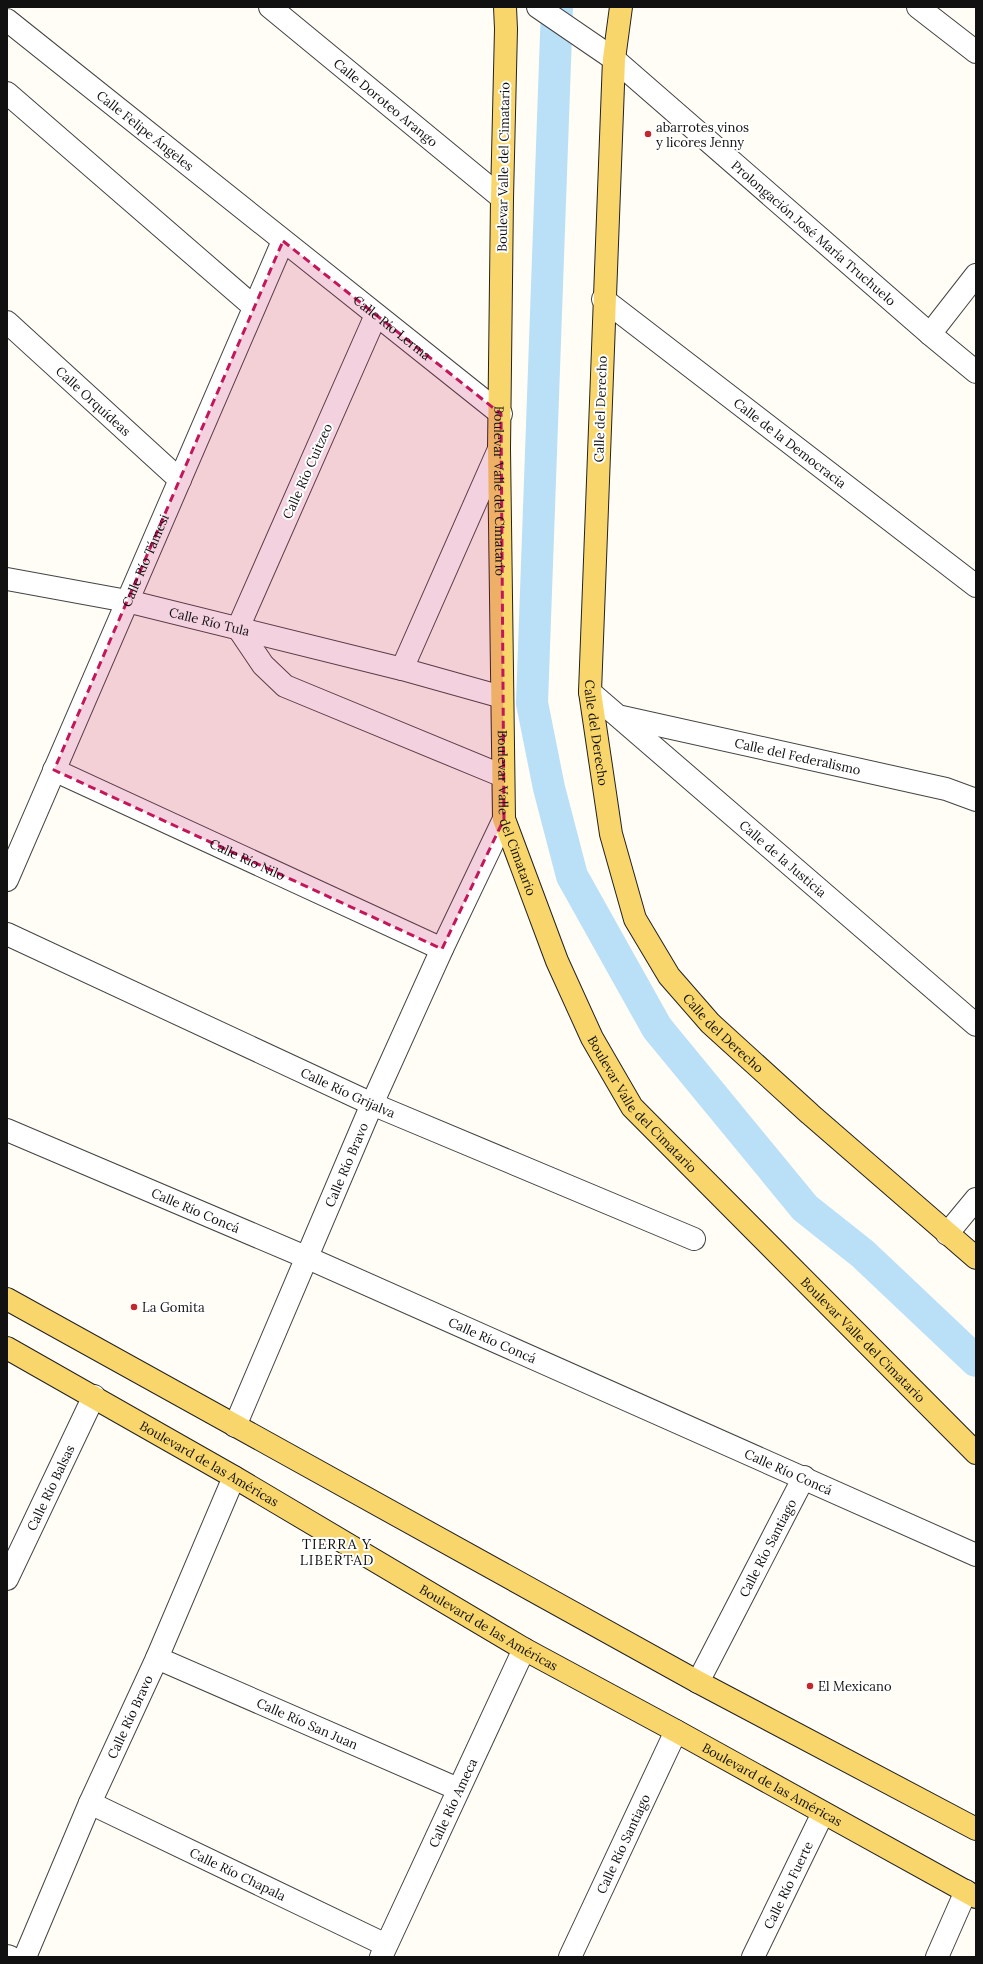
<svg xmlns="http://www.w3.org/2000/svg" width="983" height="1964" font-family="Lora,serif">
<style>
.lines{fill:none;stroke-linecap:round;stroke-linejoin:round}
.canal{stroke:#b9e0f7;stroke-width:32}
.minor-casing{stroke:#444;stroke-width:24}
.major-casing{stroke:#222;stroke-width:24}
.minor{stroke:#fff;stroke-width:22}
.major{stroke:#f9d66b;stroke-width:22}
.marked{fill:#c2185b;fill-opacity:0.2;stroke:#c2185b;stroke-width:3;stroke-dasharray:8 5;stroke-linejoin:round}
.poi-dot{fill:#c4262e;stroke:#fff;stroke-width:1.5}
.labels{text-anchor:middle;stroke-width:4;stroke-linejoin:round;paint-order:stroke}
.street-label{font-size:13px;fill:#111;stroke:#fff}
.poi-label{font-size:13px;fill:#111;stroke:#fff;text-anchor:start}
.neighbourhood-label{font-size:14px;letter-spacing:1px;fill:#111;stroke:#fff}
</style>
<rect width="100%" height="100%" fill="#fffdf5"/>
<g class="lines">
<!-- canal -->
<path class="canal" d="M557 7 532 703 549 788 572 876 657 1028 805 1208 863 1254 976 1361"/>
<defs>
<g id="minor">
<path id="s1" d="M270 7 502 198"/>
<path id="s2" d="M538 7 614 59 930 334 976 372"/>
<path d="M918 7 976 52"/>
<path id="s3" d="M7 20 501 414"/>
<path d="M7 93 254 307"/>
<path id="s4" d="M603 299 976 586"/>
<path d="M376 315 238 628 263 665 285 686 503 776"/>
<path id="s5" d="M7 322 180 480"/>
<path d="M930 334 976 275"/>
<path id="s6" d="M7 579 127 601 402 669 502 697"/>
<path d="M402 669 499 449"/>
<path id="s7" d="M590 692 976 1025"/>
<path id="s8" d="M622 717 946 789 976 800"/>
<path id="s9" d="M54 770 442 949"/>
<path id="s10" d="M7 880 283 241"/>
<path id="s11" d="M7 934 372 1104 694 1239"/>
<path id="s12" d="M7 1130 308 1258 976 1555"/>
<path d="M947 1234 976 1199"/>
<path id="s13" d="M235 1426 372 1104 442 949 504 819"/>
<path id="s14" d="M7 1579 94 1396"/>
<path id="s15" d="M157 1658 458 1789"/>
<path id="s16" d="M698 1682 804 1477"/>
<path id="s17" d="M90 1803 386 1945"/>
<path d="M7 1956 10 1957"/>
<path id="s18" d="M25 1957 90 1803 157 1658 234 1477"/>
<path id="s19" d="M381 1957 524 1649"/>
<path id="s20" d="M570 1957 676 1731"/>
<path id="s21" d="M753 1957 823 1813"/>
<path d="M937 1957 966 1891"/>
</g>
<g id="major">
<path id="s22" d="M505 7 506 29 502 198 499 449 504 819 557 961 592 1038 632 1107 976 1453"/>
<path id="s23" d="M621 7 614 59 590 692 611 834 635 919 669 976 710 1023 810 1114 976 1258"/>
<path d="M7 1299 698 1682 976 1829"/>
<path id="s24" d="M7 1348 234 1477 524 1649 676 1731 976 1897"/>
</g>
</defs>
<!-- minor casing -->
<use href="#minor" class="minor-casing"/>
<!-- major casing -->
<use href="#major" class="major-casing"/>
<!-- minor -->
<use href="#minor" class="minor"/>
<!-- major -->
<use href="#major" class="major"/>
</g>
<!-- marked area -->
<path class="marked" d="M283 241 501 414 504 819 442 949 54 770Z"/>
<!-- markers -->
<g class="poi-dot">
<circle cx="648" cy="134" r="4"/>
<circle cx="134" cy="1307" r="4"/>
<circle cx="810" cy="1686" r="4"/>
</g>
<g class="labels">
<!-- street labels -->
<g class="street-label">
<text dy="5" stroke="none"><textPath href="#s1" startOffset="150">Calle Doroteo Arango</textPath></text>
<text dy="5" stroke="none"><textPath href="#s3" startOffset="177">Calle Felipe Ángeles</textPath></text>
<text transform="translate(503 167) rotate(-89)" y="5">Boulevar Valle del Cimatario</text>
<text dy="5" stroke="none"><textPath href="#s2" startOffset="357">Prolongación José María Truchuelo</textPath></text>
<text dy="5" stroke="none"><textPath href="#s3" startOffset="493">Calle Río Lerma</textPath></text>
<text dy="5" stroke="none"><textPath href="#s5" startOffset="117">Calle Orquídeas</textPath></text>
<text transform="translate(600 409) rotate(-88)" y="5">Calle del Derecho</text>
<text dy="5" stroke="none"><textPath href="#s4" startOffset="236">Calle de la Democracia</textPath></text>
<text transform="translate(307 471) rotate(-66)" y="5">Calle Río Cuitzeo</text>
<text dy="5" stroke="none"><textPath href="#s22" startOffset="484">Boulevar Valle del Cimatario</textPath></text>
<text dy="5" stroke="none"><textPath href="#s10" startOffset="348">Calle Río Támesi</textPath></text>
<text dy="5" stroke="none"><textPath href="#s6" startOffset="207">Calle Río Tula</textPath></text>
<text dy="5" stroke="none"><textPath href="#s23" startOffset="727">Calle del Derecho</textPath></text>
<text dy="5" stroke="none"><textPath href="#s8" startOffset="180">Calle del Federalismo</textPath></text>
<text dy="5" stroke="none"><textPath href="#s22" startOffset="808">Boulevar Valle del Cimatario</textPath></text>
<text dy="5" stroke="none"><textPath href="#s7" startOffset="255">Calle de la Justicia</textPath></text>
<text dy="5" stroke="none"><textPath href="#s9" startOffset="213">Calle Río Nilo</textPath></text>
<text dy="5" stroke="none"><textPath href="#s23" startOffset="1063">Calle del Derecho</textPath></text>
<text dy="5" stroke="none"><textPath href="#s11" startOffset="376">Calle Río Grijalva</textPath></text>
<text dy="5" stroke="none"><textPath href="#s22" startOffset="1132">Boulevar Valle del Cimatario</textPath></text>
<text dy="5" stroke="none"><textPath href="#s13" startOffset="284">Calle Río Bravo</textPath></text>
<text dy="5" stroke="none"><textPath href="#s12" startOffset="205">Calle Río Concá</textPath></text>
<text dy="5" stroke="none"><textPath href="#s12" startOffset="529">Calle Río Concá</textPath></text>
<text dy="5" stroke="none"><textPath href="#s22" startOffset="1456">Boulevar Valle del Cimatario</textPath></text>
<text dy="5" stroke="none"><textPath href="#s24" startOffset="233">Boulevard de las Américas</textPath></text>
<text dy="5" stroke="none"><textPath href="#s12" startOffset="853">Calle Río Concá</textPath></text>
<text dy="5" stroke="none"><textPath href="#s14" startOffset="101">Calle Río Balsas</textPath></text>
<text dy="5" stroke="none"><textPath href="#s16" startOffset="151">Calle Río Santiago</textPath></text>
<text dy="5" stroke="none"><textPath href="#s24" startOffset="557">Boulevard de las Américas</textPath></text>
<text dy="5" stroke="none"><textPath href="#s18" startOffset="262">Calle Río Bravo</textPath></text>
<text dy="5" stroke="none"><textPath href="#s15" startOffset="164">Calle Río San Juan</textPath></text>
<text dy="5" stroke="none"><textPath href="#s24" startOffset="881">Boulevard de las Américas</textPath></text>
<text dy="5" stroke="none"><textPath href="#s19" startOffset="170">Calle Río Ameca</textPath></text>
<text dy="5" stroke="none"><textPath href="#s20" startOffset="125">Calle Río Santiago</textPath></text>
<text dy="5" stroke="none"><textPath href="#s17" startOffset="164">Calle Río Chapala</textPath></text>
<text dy="5" stroke="none"><textPath href="#s21" startOffset="80">Calle Río Fuerte</textPath></text>
</g>
<!-- poi labels -->
<g class="poi-label">
<text x="656" y="132">abarrotes vinos<tspan x="656" dy="15">y licores Jenny</tspan></text>
<text x="142" y="1312">La Gomita</text>
<text x="818" y="1691">El Mexicano</text>
</g>
<!-- neighbourhood labels -->
<g class="neighbourhood-label">
<text x="337" y="1549">TIERRA Y<tspan x="337" dy="16">LIBERTAD</tspan></text>
</g>
</g>
<!-- border -->
<rect width="983" height="1964" fill="none" stroke="#111111" stroke-width="16"/>
</svg>
